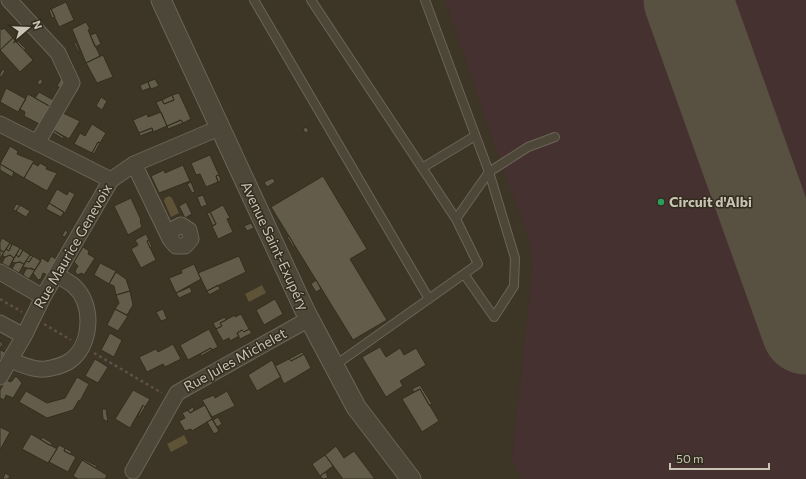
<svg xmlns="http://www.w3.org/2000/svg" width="806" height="479" font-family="Commissioner,sans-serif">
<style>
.green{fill:#45312f}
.water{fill:#5e5237}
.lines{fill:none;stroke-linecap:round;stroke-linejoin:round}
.taxiway{stroke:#585040;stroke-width:36}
.runway{stroke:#585040;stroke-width:89}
.building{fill:#635c4a;stroke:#342e20}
.service-casing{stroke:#6b6557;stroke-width:10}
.minor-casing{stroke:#6b6557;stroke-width:17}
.tertiary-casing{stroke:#6b6557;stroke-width:21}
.path{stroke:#5f4e49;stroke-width:2.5;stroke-dasharray:3 3;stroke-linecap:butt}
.service{stroke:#4d4739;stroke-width:8}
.minor{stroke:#4d4739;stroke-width:15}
.tertiary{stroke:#4d4739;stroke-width:19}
.leisure-dot{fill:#2e9e5b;stroke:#322c1e;stroke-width:1.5}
.labels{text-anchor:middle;stroke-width:3;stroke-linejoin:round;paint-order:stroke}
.poi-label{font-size:14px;font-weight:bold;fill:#c8c3b5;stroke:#322c1e;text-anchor:start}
.street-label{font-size:14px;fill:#c8c3b5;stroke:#322c1e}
</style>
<rect width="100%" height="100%" fill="#3d3525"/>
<!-- green -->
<path class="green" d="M445 0H806V479H522L512 459 533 265 530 241 501 164Z"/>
<!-- water -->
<path class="water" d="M169 196 172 198 179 213 171 217 164 201 165 198Z
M262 285 266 293 249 302 245 294Z
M184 435 188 443 171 452 167 444Z"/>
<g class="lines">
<!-- taxiway -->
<path class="taxiway" d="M696 0 703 43"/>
<!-- runway -->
<path class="runway" d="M688 0 806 330"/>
</g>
<!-- building -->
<path class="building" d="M66 2 74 20 59 27 51 9Z
M51 9 55 17 52 18 49 10Z
M86 22 90 29 88 30 100 56 86 63 72 29Z
M0 27 2 30 4 28 13 38 0 50Z
M96 33 101 44 95 47 90 35Z
M13 38 33 60 20 72 0 50Z
M18 41 26 49 24 50 16 42Z
M76 42 80 52 79 53 74 43Z
M103 55 113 77 97 83 86 63Z
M3 69 5 71 0 79V74Z
M62 77 65 84 62 89 57 86Z
M40 79 43 81 40 85 37 83Z
M155 79 159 86 151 89 148 82Z
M148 82 150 88 142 91 140 85Z
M6 88 26 99 18 112 0 102Z
M39 92 55 101 51 107 35 98Z
M179 93 191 119 183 123 181 120 167 126 156 102 162 100 164 104 174 100 172 95Z
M28 94 51 107 41 125 24 116 25 112 20 109Z
M172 95 174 100 164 104 162 100Z
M101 97 107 101 102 110 96 106Z
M161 112 167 126 153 132 152 128 139 133 133 120 147 114 148 117Z
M63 113 80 121 69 139 53 130Z
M181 120 183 123 168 129 167 126Z
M92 124 106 133 100 143 98 142 92 153 74 144 80 133 85 136Z
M306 127 309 131 305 133 303 129Z
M152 128 153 131 140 136 139 133Z
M53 130 64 137 63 139 52 132Z
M98 142 100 143 94 154 92 153Z
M10 146 18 151 17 154 34 161 24 178 0 164Z
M210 155 219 175 216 176 218 182 206 187 200 174 196 175 191 163Z
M33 163 38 166 40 163 47 167 46 169 57 173 47 191 24 178Z
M0 164 14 172 12 177 0 170Z
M183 165 190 181 159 193 151 176 164 170 165 173Z
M219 175 221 180 218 182 216 176Z
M323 176 367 249 350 259 387 320 353 340 271 207Z
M273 178 275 182 267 187 264 182Z
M191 182 195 192 192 193 187 184Z
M57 189 67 195 69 191 75 194 65 213 49 203Z
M203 195 207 205 201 207 197 197Z
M131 198 141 220 140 221 142 227 128 235 114 206Z
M186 202 192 214 185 218 179 206Z
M49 203 64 212 61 217 46 209Z
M16 204 20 205 16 211 13 210Z
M20 205 30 211 26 217 16 211Z
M223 205 230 218 227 219 233 232 218 239 212 226 216 224 210 212Z
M210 212 216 224 213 226 207 213Z
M251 223 254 228 247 231 244 226Z
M65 230 68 232 65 237 62 236Z
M146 234 149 240 147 241 156 260 141 268 131 249 138 245 135 240Z
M289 236 295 247 294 248 287 237Z
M2 238 10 243 4 252 0 250V242Z
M149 240 152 247 150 248 147 241Z
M10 243 12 244 9 251 6 249Z
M12 244 20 248 14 258 10 255 5 257 2 255 6 249 9 251Z
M83 247 89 251 88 254 95 258 84 275 82 273 77 275 75 271 78 266 74 262Z
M20 248 23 250 19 257 16 255Z
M0 250 4 252 0 259Z
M23 250 30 255 24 264 20 262 15 263 12 262 16 255 19 257Z
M10 255 14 258 9 267 2 263 5 257Z
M30 255 33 256 29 262 26 261Z
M33 256 41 261 35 270 23 267 26 261 29 262Z
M51 256 58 260 49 276 43 273 41 279 38 280 33 273 42 258 48 262Z
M239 256 246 272 207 291 198 273Z
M20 262 24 264 19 273 12 269 15 263Z
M100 263 116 271 109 284 94 275Z
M194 264 201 279 176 293 169 278 182 273 181 270Z
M31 268 35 270 29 279 23 275 26 269Z
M116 272 126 279 130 291 116 295 114 286 109 284Z
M316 280 321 289 316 292 311 284Z
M218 285 220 289 209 295 207 291Z
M190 287 192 292 179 298 176 293Z
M130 291 133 305 127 315 115 309 119 303 116 295Z
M275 299 283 314 264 325 256 310Z
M115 309 128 316 118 331 107 325Z
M163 309 167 319 161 321 156 312Z
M241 314 249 329 244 332 242 330 237 333 239 336 230 341 229 338 223 341 216 329 222 326 220 323 235 315V317Z
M225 317 226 320 220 323 222 326 216 329 213 323Z
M209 329 218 347 212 350 211 348 188 360 180 345Z
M249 329 252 333 240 339 237 333 242 330 244 332Z
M110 333 122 340 114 357 101 350Z
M0 340 3 344 0 349Z
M173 344 181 359 165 367 163 364 147 372 139 357 156 349 158 352Z
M380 347 386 357 400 348 404 355 416 348 426 365 400 381 403 386 386 397 362 357Z
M211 348 212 350 201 356 200 354Z
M0 350 5 352 0 361Z
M302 352 304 354 291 361 289 359Z
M304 354 311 368 284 384 275 366 289 359 291 361Z
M95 359 108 367 98 383 85 376Z
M272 360 281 377 257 391 248 375Z
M16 376 22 383 13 398 6 395 4 400 0 398V390L6 380 11 382Z
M77 377 89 384 80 401 79 400 73 410 47 418 19 402 26 391 47 403 65 398Z
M420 385 432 404 429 405 420 389 414 392 412 389Z
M420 389 439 421 422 432 402 399Z
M133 390 150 399 145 407 143 405 130 428 115 419Z
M227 391 235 406 212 417 202 400 214 395 215 398Z
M143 405 145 407 139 417 138 416Z
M205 405 212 419 192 431 191 429 185 431 179 421 185 418 182 413 188 410 190 413Z
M193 407 194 410 190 413 188 410Z
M102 409H106L108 422 103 419Z
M218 417 222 424 217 427 213 420Z
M212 419 219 431 214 434 207 422Z
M0 427 10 432 0 450Z
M31 434 57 449 48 463 22 449Z
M42 437 52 443 51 446 41 440Z
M59 445 65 448 64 451 76 457 68 472 49 462Z
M336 446 344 458 354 451 375 479H343L325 455Z
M65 448 72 452 70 454 64 451Z
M325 455 333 466 320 476 312 464Z
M83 459 97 466 96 468 82 460Z
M82 460 107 475 105 479H78L73 476Z
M326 472 328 478 323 479 320 476Z
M5 473 10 476 8 479H3Z"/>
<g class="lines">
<defs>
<path id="service" d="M254 0 429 299
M311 0 456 219 489 172 528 147 555 137
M425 0 489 172 515 258 514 286 494 317 464 274
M422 168 475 136
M334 366 478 264 456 219"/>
<path id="minor" d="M9 0 58 53 72 83 37 143
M0 124 111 180
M134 164 170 239 176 246H185L191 239 189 230 181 225 172 230 170 239
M0 272 43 297
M0 323 24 336
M10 360C23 365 37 372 51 368 56 367 66 364 71 360 92 344 94 304 74 286 69 282 62 278 56 275
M0 377 24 336 43 297 111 180 134 164 219 128
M133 471 177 393 309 319"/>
<path id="tertiary" d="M161 0 305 311 356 407 411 479"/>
</defs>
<!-- service casing -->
<use href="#service" class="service-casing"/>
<!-- minor casing -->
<use href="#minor" class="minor-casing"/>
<!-- tertiary casing -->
<use href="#tertiary" class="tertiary-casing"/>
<!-- path -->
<path class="path" d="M0 299 22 312
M44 324 71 340
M94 353 162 393"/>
<!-- service -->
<use href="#service" class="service"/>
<!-- minor -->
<use href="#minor" class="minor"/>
<!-- tertiary -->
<use href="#tertiary" class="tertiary"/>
</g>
<!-- markers -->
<circle class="leisure-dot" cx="661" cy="202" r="4"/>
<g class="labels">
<!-- poi labels -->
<g class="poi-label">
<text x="669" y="207">Circuit d'Albi</text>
</g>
<!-- street labels -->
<g class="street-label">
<text transform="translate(73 246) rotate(-60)" y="5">Rue Maurice Genevoix</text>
<text transform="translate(275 246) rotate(65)" y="5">Avenue Saint-Exupéry</text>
<text transform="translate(235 360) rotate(-29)" y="5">Rue Jules Michelet</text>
</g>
</g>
<!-- north arrow -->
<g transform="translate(28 28) rotate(71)" stroke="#322c1e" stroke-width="3" paint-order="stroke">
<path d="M0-3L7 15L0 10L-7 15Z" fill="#c8c3b5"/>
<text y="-6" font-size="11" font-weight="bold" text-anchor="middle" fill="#c8c3b5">N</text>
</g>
<!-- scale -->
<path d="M670 463v6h99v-6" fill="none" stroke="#c8c3b5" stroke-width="2"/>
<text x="676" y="463" font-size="12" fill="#c8c3b5" stroke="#322c1e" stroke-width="3" paint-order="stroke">50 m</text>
</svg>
